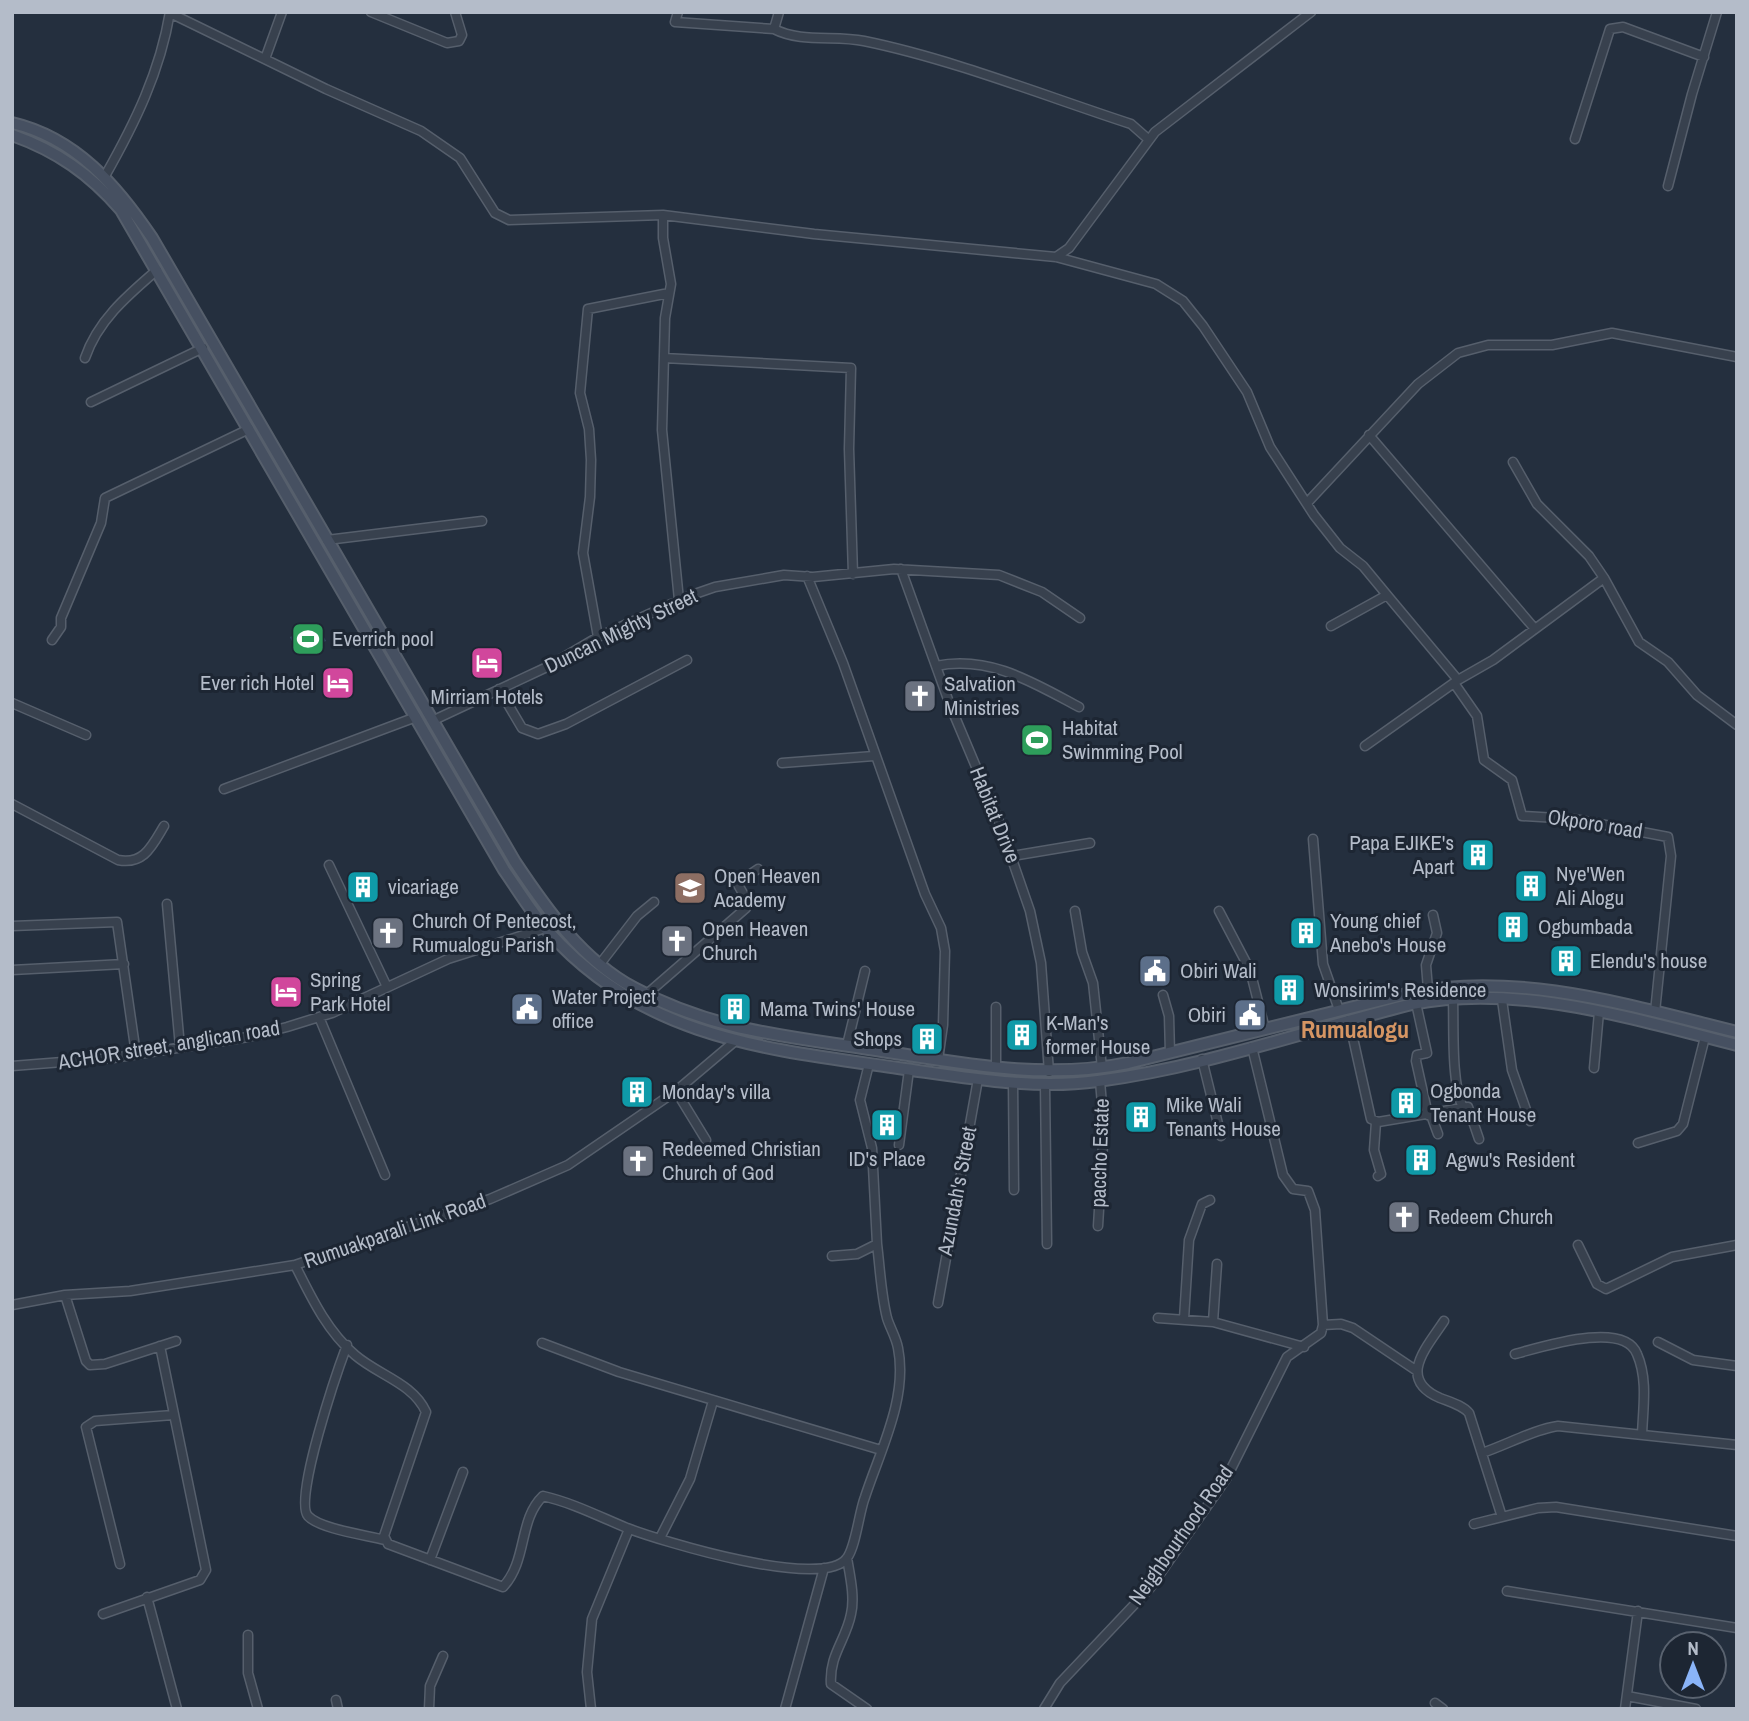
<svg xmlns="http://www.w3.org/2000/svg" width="1749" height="1721" font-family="'Archivo Narrow',sans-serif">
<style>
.water{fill:#394c67}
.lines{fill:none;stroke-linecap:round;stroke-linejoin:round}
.stream{stroke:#394c67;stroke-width:2.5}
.minor-casing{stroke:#565f6c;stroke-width:11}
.secondary-casing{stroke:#565f6c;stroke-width:14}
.minor{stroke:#38414e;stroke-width:8}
.secondary{stroke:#465061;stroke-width:10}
.labels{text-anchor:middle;stroke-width:6;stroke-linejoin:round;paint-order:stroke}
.street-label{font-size:21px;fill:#b4bcc9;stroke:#1d2633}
.poi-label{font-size:21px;fill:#b4bcc9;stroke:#1d2633;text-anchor:start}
.quarter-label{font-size:24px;font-weight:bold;fill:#d59563;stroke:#1d2633}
</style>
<rect width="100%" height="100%" fill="#242f3e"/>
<!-- water -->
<path class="water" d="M318 626 326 641 297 652 290 637Z"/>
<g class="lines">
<!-- stream -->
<path class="stream" d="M497 948 537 936"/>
<defs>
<path id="minor" d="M371 12 447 43 459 41 462 35 455 12
M678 12 675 22 774 29
M779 12 774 29C801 43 835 35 864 41 952 59 1045 96 1131 124L1148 139
M170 13 326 89 421 131 460 158 495 213 509 220 663 215 814 234 1056 257 1156 284 1183 301 1203 326 1247 392 1270 447 1314 515 1340 548 1363 566 1387 595 1331 626
M265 59 282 12
M1575 139 1610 29 1623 27 1704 57
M105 176C135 123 160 72 170 12
M1668 186 1692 94 1717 12
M663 215V238L671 284 665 318 662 430 679 600
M1056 257 1069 248 1155 132 1311 12
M85 358C98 320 128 295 157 270
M664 358 851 368 849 449 853 574
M91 402 203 348
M1369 435 1535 629
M1307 503 1418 384 1458 353 1488 345H1552L1612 333 1737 357
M327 540 482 521
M901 569 950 705 998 819 1030 911 1041 963 1049 1072
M807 576 843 663 925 894 941 928 945 951 943 1025 938 1060
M1604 578 1639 642 1668 662 1697 695 1737 725
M1387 595 1458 680 1493 660 1604 578 1589 556 1537 504 1513 462
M598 637 583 553 590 497 591 460 589 429 580 393 588 309 669 293
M52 640 61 627V618L101 523 105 498 249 429
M936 666C990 655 1034 683 1079 707
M1454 683 1477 716 1484 760 1512 780 1522 816 1574 819 1668 837 1671 856 1655 1012
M499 689 522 728 538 734 566 724 687 660
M12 703 86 735
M434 720 547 667 598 637 689 596 715 587 784 575 813 577 894 569 999 575 1042 592 1080 618
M1365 746 1458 680
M782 763 874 756
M224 789 416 717
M12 804 118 860C144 865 152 846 164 826
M1313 839 1323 964 1339 1010
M1012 856 1090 843
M329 865 387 987
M167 904 180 1047
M1075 911 1082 952 1093 983 1102 1068
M1219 911 1250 970 1265 1029
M12 926 117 922 136 1054
M600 964 637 916 654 902
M12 970 124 964
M1428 989 1426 965 1437 933 1433 915
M647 994 746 908 748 902 737 883 758 869
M1163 995 1169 1016 1170 1053
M1453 999C1454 1028 1451 1082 1463 1108
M1502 1000 1512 1070 1530 1121
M1416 1003 1427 1053 1417 1055 1416 1061 1428 1115
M996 1007V1067
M319 1017 385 1175
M1349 1020 1371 1119 1378 1122 1468 1107 1479 1139
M847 1045 865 971
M1202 1059 1221 1136
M12 1066 113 1058 248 1037 287 1027 332 1013 448 959 558 924
M1594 1068 1599 1012
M1013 1082 1014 1190
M1045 1084 1047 1244
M676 1091 706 1140
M1431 1115 1438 1134
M1376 1122 1374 1150 1381 1174 1378 1176
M1638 1143 1677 1131 1683 1124 1705 1037
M899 1145 909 1070
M1098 1226 1104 1128 1100 1081
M1578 1245 1597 1284 1606 1289 1672 1257 1737 1245
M832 1256 857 1254 877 1244 872 1148 860 1100 869 1064
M295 1265C311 1297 327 1331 355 1355 378 1375 413 1383 426 1412L384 1536 388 1544 503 1587C528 1560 518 1520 543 1496 573 1503 598 1516 627 1528 661 1541 824 1591 847 1558 856 1546 859 1512 865 1497 880 1451 908 1398 898 1348 896 1337 890 1328 887 1318 881 1294 880 1268 877 1244
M65 1295 86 1361 90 1365 105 1364 176 1341
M938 1303 978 1079
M12 1305 65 1295 130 1291 295 1265 490 1199 568 1165 676 1091 734 1042
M1158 1318 1213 1322 1304 1347
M1184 1319 1189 1240 1202 1204 1210 1200
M1444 1321C1427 1347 1396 1379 1440 1398 1450 1402 1462 1405 1469 1413L1502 1517
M1213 1322 1217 1264
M1323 1325 1341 1324 1353 1328 1417 1371
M1658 1342 1693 1360 1737 1366
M542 1343 619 1372 881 1450
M347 1345C338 1369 293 1500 308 1516 320 1529 366 1535 385 1540
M1515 1354C1542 1347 1624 1320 1637 1354 1648 1379 1643 1408 1642 1435
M1482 1453C1506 1445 1535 1429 1558 1426L1737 1445
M1474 1524 1538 1508 1556 1507 1737 1536
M660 1538 690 1479 713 1401
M847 1558C850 1576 855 1597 851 1614 846 1640 829 1655 831 1684L867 1709
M430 1560 463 1472
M120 1564 86 1427 95 1421 173 1415
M1507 1591 1737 1628
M147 1597 177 1709
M103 1614 200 1580 206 1570 160 1346
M248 1635V1673L258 1709
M1627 1696 1696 1709
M336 1700 338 1709
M1435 1703 1443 1709
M429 1709 430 1686 443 1656
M591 1709 587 1672 592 1619 629 1529
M785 1709 824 1568
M1044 1709 1060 1683 1150 1588 1226 1479 1287 1357 1321 1333 1323 1325 1315 1210 1308 1191 1293 1189 1283 1175 1252 1047
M1625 1709 1638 1611"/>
<path id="secondary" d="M12 123C76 138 117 186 152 238L515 862C547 910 582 960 634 988 711 1030 785 1036 869 1049 956 1062 1041 1081 1128 1063L1410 993C1519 971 1631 1006 1737 1032
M12 135C57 151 90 174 121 210L504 870C518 890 531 912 547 930 642 1038 765 1049 898 1068 963 1077 1032 1090 1098 1081 1205 1067 1308 1030 1412 1004 1519 983 1634 1019 1737 1045"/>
</defs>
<!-- minor casing -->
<use href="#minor" class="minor-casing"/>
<!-- secondary casing -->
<use href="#secondary" class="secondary-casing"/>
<!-- minor -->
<use href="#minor" class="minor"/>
<!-- secondary -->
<use href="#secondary" class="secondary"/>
</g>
<!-- icons -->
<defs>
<symbol id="stadium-square" viewBox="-11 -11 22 22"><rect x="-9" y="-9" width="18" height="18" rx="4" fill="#2e9e5b" stroke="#1d2633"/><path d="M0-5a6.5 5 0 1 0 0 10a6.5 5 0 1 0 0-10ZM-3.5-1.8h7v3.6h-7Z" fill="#fff"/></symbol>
<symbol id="hotel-square" viewBox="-11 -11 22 22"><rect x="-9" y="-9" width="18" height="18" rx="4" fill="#d1479c" stroke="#1d2633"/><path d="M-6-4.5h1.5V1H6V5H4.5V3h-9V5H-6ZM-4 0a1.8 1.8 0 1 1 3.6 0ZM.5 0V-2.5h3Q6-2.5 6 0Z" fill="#fff"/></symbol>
<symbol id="church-square" viewBox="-11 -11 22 22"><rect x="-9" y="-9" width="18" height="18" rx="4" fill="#6b7280" stroke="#1d2633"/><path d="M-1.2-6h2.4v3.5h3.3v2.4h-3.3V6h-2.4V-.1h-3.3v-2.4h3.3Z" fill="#fff"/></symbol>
<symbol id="building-square" viewBox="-11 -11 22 22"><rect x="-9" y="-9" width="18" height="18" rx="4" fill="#0f9aa8" stroke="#1d2633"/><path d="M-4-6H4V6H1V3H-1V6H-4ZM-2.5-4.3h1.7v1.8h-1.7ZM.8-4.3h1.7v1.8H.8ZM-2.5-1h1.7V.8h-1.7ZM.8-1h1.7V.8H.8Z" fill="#fff"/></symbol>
<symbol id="school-square" viewBox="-11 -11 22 22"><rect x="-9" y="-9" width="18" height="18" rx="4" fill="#8d6e63" stroke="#1d2633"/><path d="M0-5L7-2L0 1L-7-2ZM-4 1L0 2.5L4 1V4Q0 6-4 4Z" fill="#fff"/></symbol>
<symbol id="civic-square" viewBox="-11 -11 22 22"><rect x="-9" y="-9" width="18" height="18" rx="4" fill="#5c6f8a" stroke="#1d2633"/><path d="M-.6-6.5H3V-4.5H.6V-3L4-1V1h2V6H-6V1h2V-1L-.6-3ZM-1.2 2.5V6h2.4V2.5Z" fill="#fff"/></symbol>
</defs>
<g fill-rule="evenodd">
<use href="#stadium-square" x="289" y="620" width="38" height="38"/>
<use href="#hotel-square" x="468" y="644" width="38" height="38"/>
<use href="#hotel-square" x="319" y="664" width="38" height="38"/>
<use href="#church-square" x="901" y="677" width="38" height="38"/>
<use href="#stadium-square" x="1018" y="721" width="38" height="38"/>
<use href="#building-square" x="1459" y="836" width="38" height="38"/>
<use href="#building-square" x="1512" y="867" width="38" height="38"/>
<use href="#building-square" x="344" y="868" width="38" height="38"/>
<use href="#school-square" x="671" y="869" width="38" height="38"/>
<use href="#building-square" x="1494" y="908" width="38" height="38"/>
<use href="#church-square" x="369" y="914" width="38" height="38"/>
<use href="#building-square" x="1287" y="914" width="38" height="38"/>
<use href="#church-square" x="658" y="922" width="38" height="38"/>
<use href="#building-square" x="1547" y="942" width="38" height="38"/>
<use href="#civic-square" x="1136" y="952" width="38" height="38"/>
<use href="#building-square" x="1270" y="971" width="38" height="38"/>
<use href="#hotel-square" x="267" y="973" width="38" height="38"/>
<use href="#civic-square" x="508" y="990" width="38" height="38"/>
<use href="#building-square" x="716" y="990" width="38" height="38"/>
<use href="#civic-square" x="1231" y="996" width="38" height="38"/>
<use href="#building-square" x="1003" y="1016" width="38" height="38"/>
<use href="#building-square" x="908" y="1020" width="38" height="38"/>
<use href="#building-square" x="618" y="1073" width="38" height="38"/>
<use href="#building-square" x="1387" y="1084" width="38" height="38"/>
<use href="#building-square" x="1122" y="1098" width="38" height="38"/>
<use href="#building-square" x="868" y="1106" width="38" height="38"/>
<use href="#building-square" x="1402" y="1141" width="38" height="38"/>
<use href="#church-square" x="619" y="1142" width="38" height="38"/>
<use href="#church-square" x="1385" y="1198" width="38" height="38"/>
</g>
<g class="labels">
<!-- street labels -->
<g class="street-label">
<text transform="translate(621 631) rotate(-26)" y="7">Duncan Mighty Street</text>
<text transform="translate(995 815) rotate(68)" y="7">Habitat Drive</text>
<text transform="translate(1595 824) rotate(9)" y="7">Okporo road</text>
<text transform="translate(169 1045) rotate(-9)" y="7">ACHOR street, anglican road</text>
<text transform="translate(1100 1153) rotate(-88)" y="7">paccho Estate</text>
<text transform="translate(957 1191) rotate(-79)" y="7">Azundah's Street</text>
<text transform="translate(395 1231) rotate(-19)" y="7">Rumuakparali Link Road</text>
<text transform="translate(1181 1535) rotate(-55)" y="7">Neighbourhood Road</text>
</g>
<!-- poi labels -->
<g class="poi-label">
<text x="332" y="646">Everrich pool</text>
<text x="314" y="690" text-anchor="end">Ever rich Hotel</text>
<text x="944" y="691">Salvation<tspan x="944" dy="24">Ministries</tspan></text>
<text x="487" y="704" text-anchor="middle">Mirriam Hotels</text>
<text x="1062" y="735">Habitat<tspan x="1062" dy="24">Swimming Pool</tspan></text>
<text x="1454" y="850" text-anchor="end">Papa EJIKE's<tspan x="1454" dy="24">Apart</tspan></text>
<text x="1556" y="881">Nye'Wen<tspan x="1556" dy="24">Ali Alogu</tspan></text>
<text x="714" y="883">Open Heaven<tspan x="714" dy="24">Academy</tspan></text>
<text x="388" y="894">vicariage</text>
<text x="412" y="928">Church Of Pentecost,<tspan x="412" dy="24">Rumualogu Parish</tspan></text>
<text x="1330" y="928">Young chief<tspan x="1330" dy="24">Anebo's House</tspan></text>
<text x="1538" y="934">Ogbumbada</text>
<text x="702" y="936">Open Heaven<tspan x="702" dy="24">Church</tspan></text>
<text x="1590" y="968">Elendu's house</text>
<text x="1180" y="978">Obiri Wali</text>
<text x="310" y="987">Spring<tspan x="310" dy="24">Park Hotel</tspan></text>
<text x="1314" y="997">Wonsirim's Residence</text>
<text x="552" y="1004">Water Project<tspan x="552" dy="24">office</tspan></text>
<text x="760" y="1016">Mama Twins' House</text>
<text x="1226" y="1022" text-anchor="end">Obiri</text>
<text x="1046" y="1030">K-Man's<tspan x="1046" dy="24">former House</tspan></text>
<text x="902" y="1046" text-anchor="end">Shops</text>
<text x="1430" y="1098">Ogbonda<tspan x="1430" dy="24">Tenant House</tspan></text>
<text x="662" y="1099">Monday's villa</text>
<text x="1166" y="1112">Mike Wali<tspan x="1166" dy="24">Tenants House</tspan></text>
<text x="662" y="1156">Redeemed Christian<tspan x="662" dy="24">Church of God</tspan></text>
<text x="887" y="1166" text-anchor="middle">ID's Place</text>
<text x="1446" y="1167">Agwu's Resident</text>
<text x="1428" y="1224">Redeem Church</text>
</g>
<!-- quarter labels -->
<g class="quarter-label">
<text x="1355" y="1038">Rumualogu</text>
</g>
</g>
<!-- border -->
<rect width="1749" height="1721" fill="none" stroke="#b4bcc9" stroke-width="28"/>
<!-- north arrow -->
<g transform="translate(1693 1665)"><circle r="33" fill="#1d2633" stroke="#59626f" stroke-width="2"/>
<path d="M0-5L12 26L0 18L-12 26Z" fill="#8ab4f8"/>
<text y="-10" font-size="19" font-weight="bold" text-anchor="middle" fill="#b4bcc9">N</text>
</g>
</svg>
